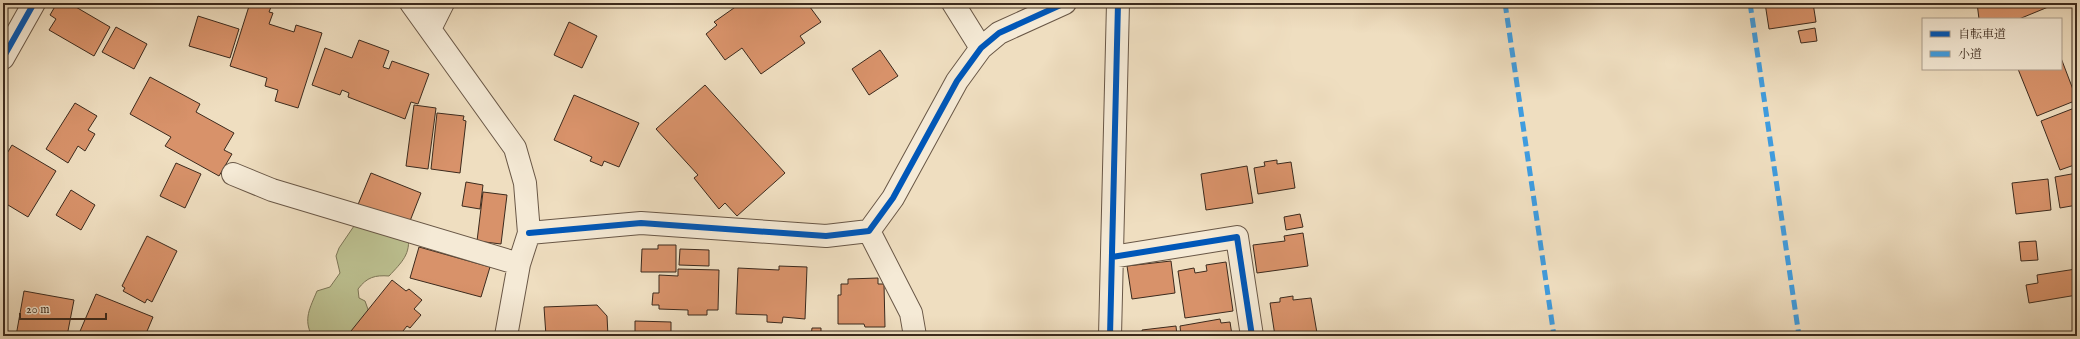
<svg xmlns="http://www.w3.org/2000/svg" width="2080" height="339" font-family="'IM FELL English','Noto Serif JP',serif">
<style>
.green{fill:#bcc090;stroke:#7c7556}
.building{fill:#d8926a;stroke:#3c2a1d}
.lines{fill:none;stroke-linecap:round;stroke-linejoin:round}
.minor-casing{stroke:#695746;stroke-width:24}
.minor{stroke:#f5ead6;stroke-width:22}
.quiet{stroke:#3f9cdf;stroke-width:5;stroke-dasharray:10 5;stroke-linecap:butt}
.cycleway-casing{stroke:#f5ead6;stroke-width:8}
.cycleway{stroke:#0057b8;stroke-width:6}
</style>
<rect width="100%" height="100%" fill="#efdec0"/>
<filter id="stains"><feTurbulence type="fractalNoise" baseFrequency=".005" numOctaves="4"/><feColorMatrix values="0 0 0 0 .2 0 0 0 0 .09 0 0 0 0 .02 0 0 0 .5 -.17"/></filter>
<radialGradient id="worn" r=".72"><stop offset=".6" stop-color="#630" stop-opacity="0"/><stop offset="1" stop-color="#630" stop-opacity=".3"/></radialGradient>
<!-- green -->
<path class="green" d="M368 225 408 235C411 254 402 262 389 276 375 275 367 277 358 289L359 298 365 301 370 315 367 336H312C303 319 310 308 317 291L330 287 340 273 336 256 339 248 354 226Z"/>
<!-- building -->
<path class="building" d="M57 3 63 7 65 3H69L110 27 94 56 49 30 56 19 50 15Z
M250 3H259L271 7 269 12 273 13 269 24 294 32 296 25 322 33 298 108 275 101 278 90 265 86 267 78 230 66Z
M741 3H807L821 22 800 36 805 43 761 74 742 48 725 60 706 34 717 25 714 22Z
M1765 3H1813L1816 22 1769 29Z
M1977 3H2052L2053 5 2019 19H1979Z
M198 16 239 29 230 58 189 46Z
M569 22 597 36 582 68 554 55Z
M116 27 147 44 134 69 102 52Z
M1815 28 1817 41 1801 43 1798 31Z
M359 40 389 51 383 67 389 69 392 61 429 74 418 104 411 102 405 119 348 97 349 93 342 90 340 95 312 85 325 48 352 58Z
M880 50 898 76 869 95 852 69Z
M2061 58 2077 100 2037 116 2018 69H2061Z
M150 77 200 104 196 112 234 133 224 150 232 154 219 176 165 146 171 137 130 114Z
M705 85 785 173 737 216 725 203 719 209 694 178 698 175 656 129Z
M574 95 639 123 619 167 604 161 602 166 590 161 592 157 554 140Z
M75 103 97 116 88 130 95 134 85 151 78 146 68 163 46 149Z
M414 105 436 108 428 169 406 166Z
M2077 107V164L2060 170 2041 121Z
M437 113 464 116 463 120 466 121 460 173 431 169Z
M12 145 56 171 28 217 3 202V160Z
M1277 160V164L1291 162 1295 188 1258 194 1254 168 1265 166 1264 162Z
M176 163 201 174 185 208 160 196Z
M1247 166 1253 203 1206 210 1201 174Z
M371 173 421 193 410 221 357 207Z
M2077 173V205L2060 208 2055 177Z
M2048 179 2051 210 2016 214 2012 183Z
M466 182 483 185 480 209 462 206Z
M71 190 95 205 81 230 56 215Z
M483 192 507 195 501 244 477 241Z
M1300 214 1303 227 1286 230 1284 217Z
M1303 233 1308 266 1257 273 1253 245 1285 241 1284 236Z
M147 236 177 251 152 302 147 299 145 303 123 291 125 288 122 286Z
M2036 241 2038 260 2021 261 2019 242Z
M658 245H676V272H641L642 249H658Z
M419 247 490 267 481 297 410 278Z
M680 249 709 250V266L679 265Z
M1171 261 1175 293 1132 299 1127 266Z
M1226 262 1233 311 1185 318 1178 271 1194 268 1195 273 1207 271 1206 265Z
M779 266 807 267 805 319 783 317 782 323 767 322V315L736 314 738 268 779 270Z
M678 269 719 270 718 310H707V315H688V310L659 309V305H652L653 293H659V275L678 276Z
M2076 269 2077 295 2029 303 2026 285 2038 283 2037 275Z
M878 278V284H884L885 327H865L864 324H838V295H841V284H848V279Z
M392 280 406 291 409 289 422 300 414 309 421 315 410 328 407 326 399 336H347Z
M24 291 74 300 67 336H16Z
M96 294 153 317 145 336H78Z
M1293 296V300L1311 298 1317 333 1295 336H1275L1270 303 1280 302V298Z
M597 305 607 316 608 336H546L544 307Z
M1220 319 1221 323 1230 322 1232 335 1181 336 1180 326Z
M635 321 671 322V336H635Z
M1176 326 1177 336H1143L1142 330Z
M812 328H821V336H811Z"/>
<g class="lines">
<defs>
<path id="minor" d="M411 3 515 148 525 183 529 233 519 264 506 336
M953 3 981 48
M430 29 443 3
M3 58 34 3
M233 174 272 190 519 264
M869 231 911 313 915 336
M529 233 641 223 826 236 869 231 893 198 957 81 981 48 999 33 1065 3
M1112 257 1237 237 1252 336
M1110 336 1118 3"/>
</defs>
<!-- minor casing -->
<use href="#minor" class="minor-casing"/>
<!-- minor -->
<use href="#minor" class="minor"/>
<!-- quiet -->
<path class="quiet" d="M1505 3 1554 336
M1750 3 1799 336"/>
<defs>
<path id="cycleway" d="M3 58 34 3
M529 233 641 223 826 236 869 231 893 198 957 81 981 48 999 33 1065 3
M1112 257 1237 237 1252 336
M1110 336 1118 3"/>
</defs>
<!-- cycleway casing -->
<use href="#cycleway" class="cycleway-casing"/>
<!-- cycleway -->
<use href="#cycleway" class="cycleway"/>
</g>
<!-- margin -->
<rect width="2080" height="339" fill="none" stroke="#efdec0" stroke-width="16"/>
<rect x="4" y="4" width="2072" height="331" fill="none" stroke="#3c2a1d" stroke-width="2"/>
<rect x="8" y="8" width="2064" height="323" fill="none" stroke="#3c2a1d"/>
<!-- legend -->
<rect x="1922" y="18" width="140" height="52" fill="#f5ead6" stroke="#ab9d8c"/>
<rect x="1930" y="31" width="20" height="6" fill="#0057b8" stroke="#ab9d8c"/>
<text x="1958" y="38" font-size="12" fill="#3c2a1d">自転車道</text>
<rect x="1930" y="51" width="20" height="6" fill="#3f9cdf" stroke="#ab9d8c"/>
<text x="1958" y="58" font-size="12" fill="#3c2a1d">小道</text>
<!-- scale -->
<path d="M20 313v6h86v-6" fill="none" stroke="#3c2a1d" stroke-width="2"/>
<text x="26" y="313" font-size="12" fill="#3c2a1d" stroke="#f5ead6" stroke-width="3" paint-order="stroke">20 m</text>
<rect width="100%" height="100%" filter="url(#stains)"/>
<rect width="100%" height="100%" fill="url(#worn)"/>
</svg>
